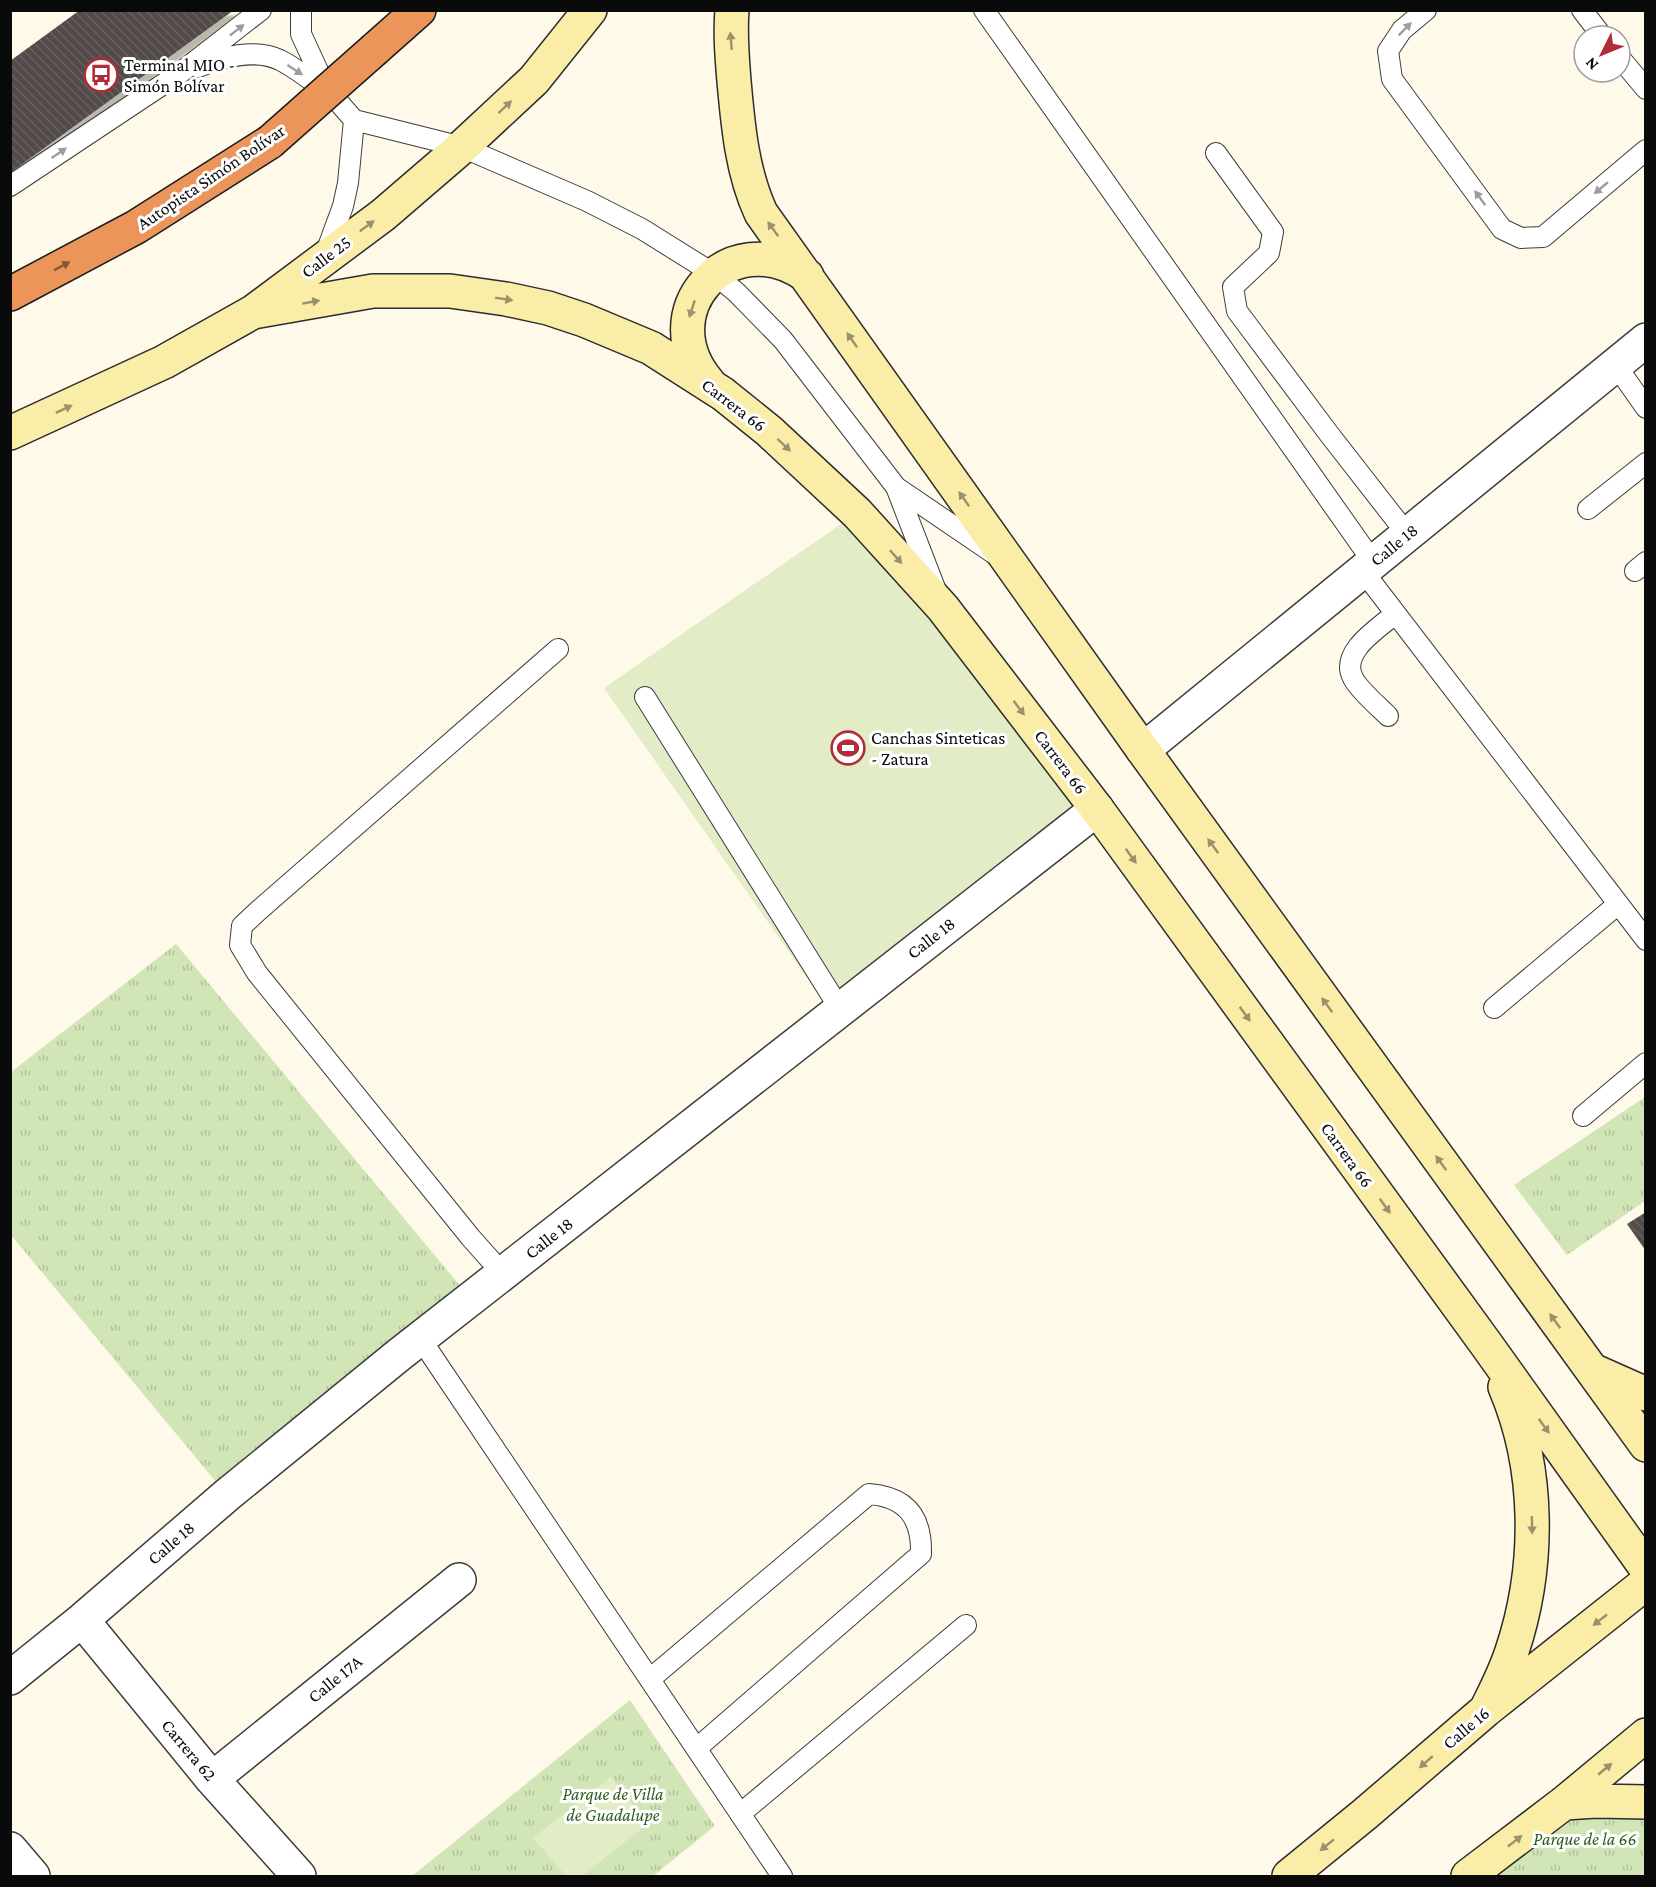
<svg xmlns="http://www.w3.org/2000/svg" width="1656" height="1887" font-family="'Crimson Pro',serif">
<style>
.grass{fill:url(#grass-tufts)}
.pitch{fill:#e2edc7}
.building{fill:url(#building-back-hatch);filter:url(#shadow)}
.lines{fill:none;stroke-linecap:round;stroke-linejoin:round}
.lane-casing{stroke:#3d3d3d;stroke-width:22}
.street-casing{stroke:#3d3d3d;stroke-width:36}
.secondary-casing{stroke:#2c2c2c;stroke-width:36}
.highway-casing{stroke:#1b1b1b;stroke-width:36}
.lane{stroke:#fff;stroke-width:20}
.street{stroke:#fff;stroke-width:33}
.secondary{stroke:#faeda8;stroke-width:33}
.highway{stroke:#eb955a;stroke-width:33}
.highway-bridge-casing{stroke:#1b1b1b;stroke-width:36;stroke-linecap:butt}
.highway-bridge{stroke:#eb955a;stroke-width:33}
.oneway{fill:#9d9d9d}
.oneway2{fill:#9a9269}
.oneway3{fill:#865636}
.labels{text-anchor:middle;stroke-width:6;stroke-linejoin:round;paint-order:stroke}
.poi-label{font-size:18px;fill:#0a0a0a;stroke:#fff;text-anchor:start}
.street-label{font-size:18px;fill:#0a0a0a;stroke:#fff}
.park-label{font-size:18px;font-style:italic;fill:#305d20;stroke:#fff}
</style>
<defs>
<pattern id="grass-tufts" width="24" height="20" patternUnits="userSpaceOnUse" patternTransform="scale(1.5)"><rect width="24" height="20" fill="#d1e5b6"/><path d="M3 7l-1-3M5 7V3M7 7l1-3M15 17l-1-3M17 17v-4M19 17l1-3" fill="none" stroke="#b2c39b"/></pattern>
<pattern id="building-back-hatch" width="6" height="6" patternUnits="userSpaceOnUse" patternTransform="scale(1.5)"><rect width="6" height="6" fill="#524b48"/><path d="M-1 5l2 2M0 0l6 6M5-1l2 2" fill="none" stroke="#66605e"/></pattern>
<filter id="shadow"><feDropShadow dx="5.5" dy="5.5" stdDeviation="1.5" flood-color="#0004"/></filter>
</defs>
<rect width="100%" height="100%" fill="#fef9e9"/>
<!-- grass -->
<path class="grass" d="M176 944 471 1299 227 1495 11 1235V1072Z
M1645 1097V1201L1567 1255 1514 1185Z
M630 1700 715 1826 653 1876H412Z
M1645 1802V1876H1468L1564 1803Z"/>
<!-- pitch -->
<path class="pitch" d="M857 513 1097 809 833 1015 604 688Z
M611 1777 648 1824 582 1876H566L533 1838Z"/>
<!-- building -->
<path class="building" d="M80 10H234L10 173V61Z
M1646 1212V1251L1627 1224Z"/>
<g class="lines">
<defs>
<path id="lane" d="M301 10V34L319 73 334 97 354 120 462 147 587 201 642 229 714 274 736 292 783 340 896 487 935 588
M984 10 1373 562
M1426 10 1402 30 1388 51 1392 79 1502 229 1521 238 1543 237 1646 150
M1582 10 1602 36
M1620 58 1646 89
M198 67C223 57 254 48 280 60 296 68 312 81 327 92
M1216 153 1273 232 1269 253 1233 287 1237 311 1329 434 1407 534
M10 186 180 73 261 10
M325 255 343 206 348 183 354 120
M1615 364 1646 408
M896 487 993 553
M1588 509 1646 463
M1363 571 1646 940
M1635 571 1646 562
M645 697 840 1009
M1388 716C1379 707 1358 689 1353 678 1339 652 1379 628 1395 614
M1494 1008 1617 905
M1583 1116 1646 1063
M503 1274 471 1238 257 973 240 945 242 926 258 911 558 649
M420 1338 782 1876
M650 1679 869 1494C906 1497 922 1517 921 1554L697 1748
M740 1814 966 1625"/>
<path id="street" d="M1143 750 1646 340
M82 1620 212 1779 299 1876
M10 1678 82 1620 227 1495 400 1354 1097 809
M212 1779 459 1580
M10 1849 33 1876"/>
<path id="secondary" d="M732 10C730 34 732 57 734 81 738 126 742 172 761 213L1143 750 1646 1445
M253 312 373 291H450L506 299 548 308 584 320 651 348 723 394 769 431 857 513 943 608 1097 809 1486 1344 1646 1568
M709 383C648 313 729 221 807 276
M10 433 164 362 253 312 383 215 462 147 534 80 590 10
M1592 1370 1646 1394
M1488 1706C1497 1688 1506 1670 1512 1651 1540 1567 1540 1469 1505 1387
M1564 1803 1596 1801 1646 1802
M1289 1876 1365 1814 1486 1710 1646 1583
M1468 1876 1564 1803 1646 1735"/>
<path id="highway" d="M375 49 419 10
M10 294 136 227 270 142"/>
</defs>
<!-- lane casing -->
<use href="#lane" class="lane-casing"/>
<!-- street casing -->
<use href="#street" class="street-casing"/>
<!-- secondary casing -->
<use href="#secondary" class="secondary-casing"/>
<!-- highway casing -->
<use href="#highway" class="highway-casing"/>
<!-- lane -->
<use href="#lane" class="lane"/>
<!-- street -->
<use href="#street" class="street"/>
<!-- secondary -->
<use href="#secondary" class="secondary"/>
<!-- highway -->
<use href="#highway" class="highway"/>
<defs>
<path id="highway-bridge" d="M270 142 375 49"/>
</defs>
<!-- highway-bridge casing -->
<use href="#highway-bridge" class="highway-bridge-casing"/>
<!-- highway-bridge -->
<use href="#highway-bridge" class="highway-bridge"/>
</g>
<!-- one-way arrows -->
<defs><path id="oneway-solid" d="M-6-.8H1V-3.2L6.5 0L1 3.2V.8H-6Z" transform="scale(1.5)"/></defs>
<g class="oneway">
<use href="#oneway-solid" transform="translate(1405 29) rotate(-45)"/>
<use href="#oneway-solid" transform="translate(237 30) rotate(-38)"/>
<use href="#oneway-solid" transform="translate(295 70) rotate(33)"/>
<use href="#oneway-solid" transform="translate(59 153) rotate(-34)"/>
<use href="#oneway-solid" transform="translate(1601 188) rotate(140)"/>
<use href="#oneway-solid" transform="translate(1480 198) rotate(-126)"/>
</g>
<g class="oneway2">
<use href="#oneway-solid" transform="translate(731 41) rotate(-95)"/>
<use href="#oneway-solid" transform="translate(505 107) rotate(-43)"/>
<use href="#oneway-solid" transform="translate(367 226) rotate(-36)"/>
<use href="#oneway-solid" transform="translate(773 229) rotate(-126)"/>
<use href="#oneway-solid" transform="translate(504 299) rotate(9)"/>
<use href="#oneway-solid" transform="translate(311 302) rotate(-10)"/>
<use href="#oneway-solid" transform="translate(692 309) rotate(108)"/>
<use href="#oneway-solid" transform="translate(852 340) rotate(-125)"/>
<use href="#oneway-solid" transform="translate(64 409) rotate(-25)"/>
<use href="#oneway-solid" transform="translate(784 445) rotate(43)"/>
<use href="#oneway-solid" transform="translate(964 499) rotate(-125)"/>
<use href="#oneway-solid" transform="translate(896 557) rotate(48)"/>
<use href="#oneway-solid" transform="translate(1019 708) rotate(53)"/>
<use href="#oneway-solid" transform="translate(1213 846) rotate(-126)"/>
<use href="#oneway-solid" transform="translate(1131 856) rotate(54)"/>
<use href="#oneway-solid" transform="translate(1327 1005) rotate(-126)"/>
<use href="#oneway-solid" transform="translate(1245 1014) rotate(54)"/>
<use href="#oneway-solid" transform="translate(1441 1163) rotate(-126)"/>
<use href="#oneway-solid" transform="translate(1385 1206) rotate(54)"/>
<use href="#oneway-solid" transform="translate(1555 1321) rotate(-126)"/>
<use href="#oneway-solid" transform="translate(1544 1426) rotate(54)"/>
<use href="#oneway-solid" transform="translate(1532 1525) rotate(89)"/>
<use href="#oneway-solid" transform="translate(1600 1620) rotate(142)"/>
<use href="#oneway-solid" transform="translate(1426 1762) rotate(139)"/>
<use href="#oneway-solid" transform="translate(1605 1769) rotate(-40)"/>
<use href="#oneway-solid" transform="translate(1515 1841) rotate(-38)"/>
<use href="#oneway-solid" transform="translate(1327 1845) rotate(141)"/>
</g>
<use class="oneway3" href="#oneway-solid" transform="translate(62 266) rotate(-28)"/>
<!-- icons -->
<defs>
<symbol id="bus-ring" viewBox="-11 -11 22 22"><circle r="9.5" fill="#fff" stroke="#b12c39" stroke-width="1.5"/><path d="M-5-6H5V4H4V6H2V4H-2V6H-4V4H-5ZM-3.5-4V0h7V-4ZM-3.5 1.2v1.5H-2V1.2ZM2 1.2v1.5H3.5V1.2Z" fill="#b12c39"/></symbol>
<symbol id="stadium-ring" viewBox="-11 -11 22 22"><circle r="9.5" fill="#fff" stroke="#b12c39" stroke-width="1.5"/><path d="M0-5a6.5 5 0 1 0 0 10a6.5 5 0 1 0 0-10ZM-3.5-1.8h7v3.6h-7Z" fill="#b12c39"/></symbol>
</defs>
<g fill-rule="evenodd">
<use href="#bus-ring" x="82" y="56" width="38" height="38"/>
<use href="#stadium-ring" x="829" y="729" width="38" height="38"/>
</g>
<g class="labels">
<!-- poi labels -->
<g class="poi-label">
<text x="124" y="71">Terminal MIO -<tspan x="124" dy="21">Simón Bolívar</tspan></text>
<text x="871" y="744">Canchas Sinteticas<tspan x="871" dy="21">- Zatura</tspan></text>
</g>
<!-- street labels -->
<g class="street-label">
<text transform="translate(211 177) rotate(-34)" y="6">Autopista Simón Bolívar</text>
<text transform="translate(326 257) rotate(-37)" y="6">Calle 25</text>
<text transform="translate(734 405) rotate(37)" y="6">Carrera 66</text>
<text transform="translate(1394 545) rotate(-39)" y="6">Calle 18</text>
<text transform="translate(1061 762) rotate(53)" y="6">Carrera 66</text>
<text transform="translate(931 938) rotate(-38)" y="6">Calle 18</text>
<text transform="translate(1347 1155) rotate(54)" y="6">Carrera 66</text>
<text transform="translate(549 1238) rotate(-38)" y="6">Calle 18</text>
<text transform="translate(171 1543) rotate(-41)" y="6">Calle 18</text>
<text transform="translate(335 1679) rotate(-39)" y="6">Calle 17A</text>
<text transform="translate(1466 1728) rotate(-40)" y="6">Calle 16</text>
<text transform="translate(189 1750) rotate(50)" y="6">Carrera 62</text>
</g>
<!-- park labels -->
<g class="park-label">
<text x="613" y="1800">Parque de Villa<tspan x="613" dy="21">de Guadalupe</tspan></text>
<text x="1585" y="1845">Parque de la 66</text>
</g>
</g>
<!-- border -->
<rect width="1656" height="1887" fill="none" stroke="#0a0a0a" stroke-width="24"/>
<!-- north arrow -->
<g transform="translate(1602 54) rotate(227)"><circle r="28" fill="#ffffff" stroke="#9d9d9d" stroke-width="1.5"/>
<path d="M0-4.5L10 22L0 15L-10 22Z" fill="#b12c39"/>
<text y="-9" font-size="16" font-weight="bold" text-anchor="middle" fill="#0a0a0a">N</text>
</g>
</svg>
